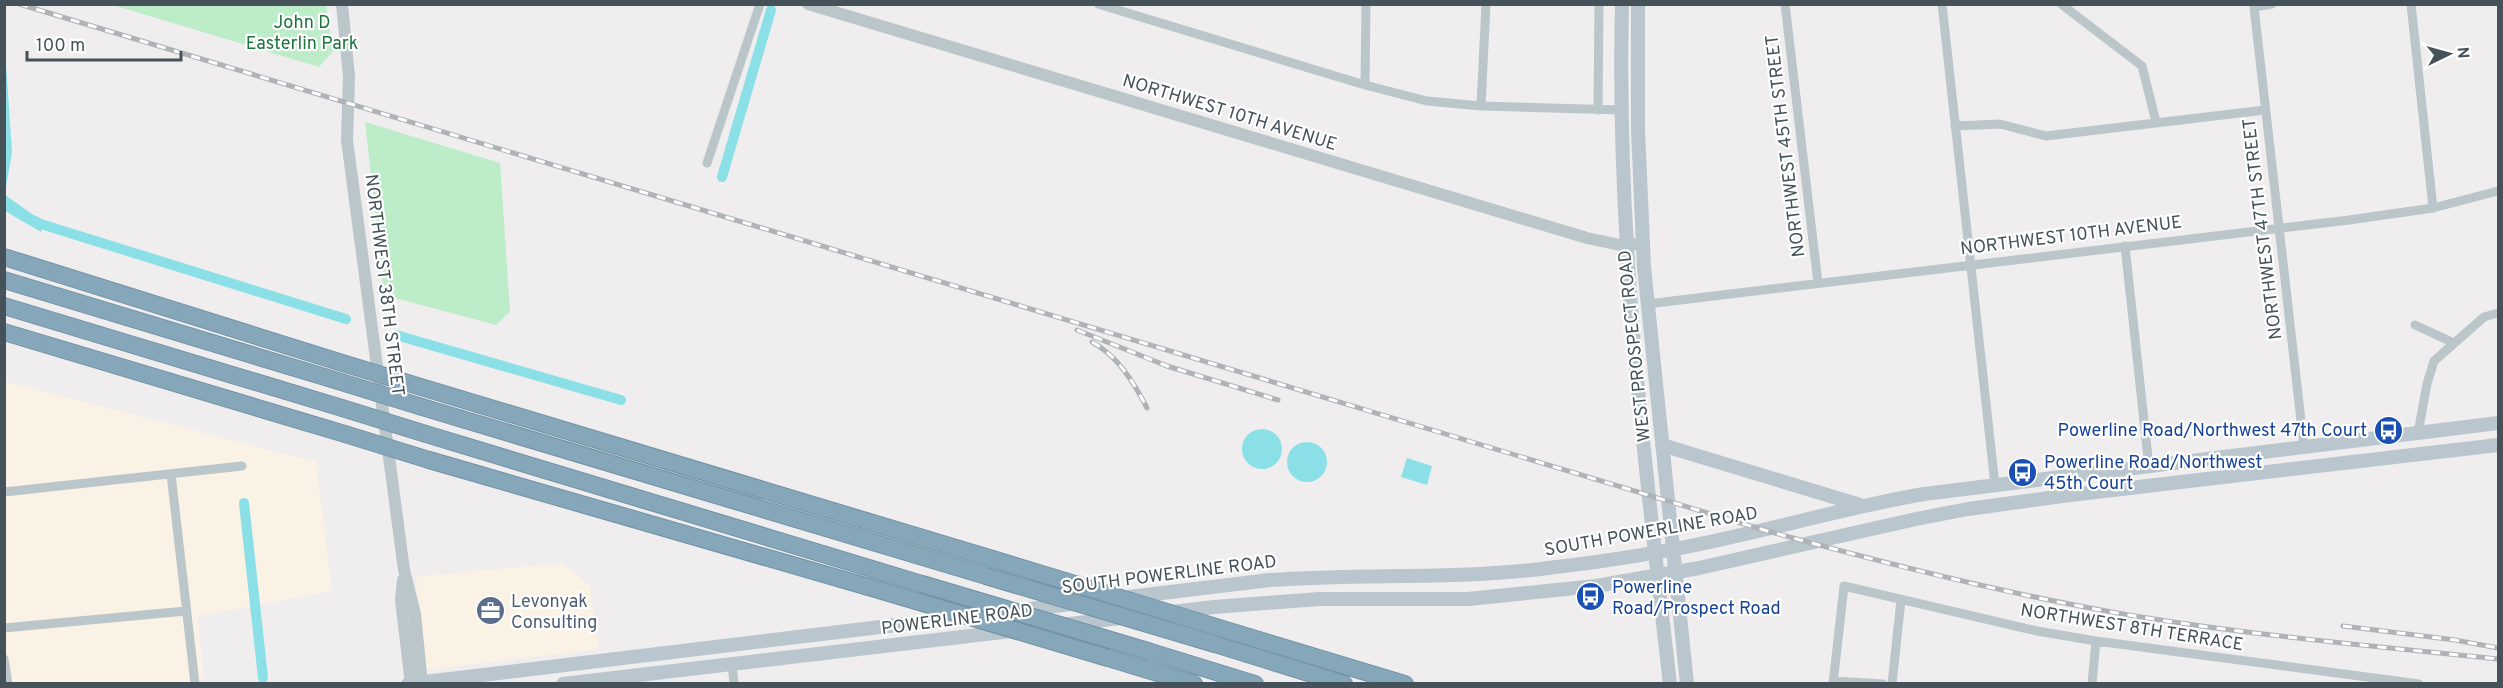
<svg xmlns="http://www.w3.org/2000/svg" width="2503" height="688" font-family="Overpass,sans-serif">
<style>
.commercial{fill:#faf2e5}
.green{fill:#bcecc8}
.water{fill:#8be0e7}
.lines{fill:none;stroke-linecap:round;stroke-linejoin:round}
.canal{stroke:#8be0e7;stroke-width:10}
.motorway-casing{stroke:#7191a5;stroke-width:18}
.minor{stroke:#bbc6cb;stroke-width:9}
.tertiary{stroke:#bbc6cb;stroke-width:12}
.secondary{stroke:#b9c6ce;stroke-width:14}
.motorway{stroke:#86a6ba;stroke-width:16}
.rail-casing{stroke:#afb3b7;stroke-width:5}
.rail{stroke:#fff;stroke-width:3;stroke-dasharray:9;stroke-linecap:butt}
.motorway-bridge-casing{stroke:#7191a5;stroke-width:18;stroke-linecap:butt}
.motorway-bridge{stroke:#86a6ba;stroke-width:16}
.labels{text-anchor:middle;stroke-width:4.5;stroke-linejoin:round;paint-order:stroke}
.park-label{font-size:18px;fill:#1b763c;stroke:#fff}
.street-label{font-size:18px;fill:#465259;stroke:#fff}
.transit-label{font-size:18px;fill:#164399;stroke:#fff;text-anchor:start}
.service-label{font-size:18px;fill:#4e5e75;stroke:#fff;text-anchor:start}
</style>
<rect width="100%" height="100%" fill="#efeded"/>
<!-- commercial -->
<path class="commercial" d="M4 381 316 462 332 591 198 616 204 683H5Z
M562 563 590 586 599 649 427 670 415 577Z"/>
<!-- green -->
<path class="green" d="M113 5H326L333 51 319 67Z
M365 122 500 163 510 312 496 325 384 295Z"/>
<!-- water -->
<path class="water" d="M5 49 12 152 5 193Z
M5 195 32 214 44 220 41 232 5 211Z
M1242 449a20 20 0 1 1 40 0a20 20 0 1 1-40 0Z
M1287 462a20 20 0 1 1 40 0a20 20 0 1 1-40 0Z
M1407 458 1432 466 1427 485 1401 477Z"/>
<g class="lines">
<!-- canal -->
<path class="canal" d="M722 177 771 10
M44 225 346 319
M396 335 621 400
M244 503 263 678"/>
<defs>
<path id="motorway" d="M4 257 336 361
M4 280 338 381
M4 306 342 408
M4 332 345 434
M421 387 1029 570
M422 407 986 576
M426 434 922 584
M429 460 879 590
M1259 640 1405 684
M1215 644 1344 684
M1151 652 1255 684
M1108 658 1194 684"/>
</defs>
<!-- motorway casing -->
<use href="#motorway" class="motorway-casing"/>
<!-- minor -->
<path class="minor" d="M1098 4 1365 85 1427 101 1481 106 1621 110
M1785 4 1818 283
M1942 4 1995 485
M2061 4 2142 66 2156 122
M2411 4 2433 208
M2254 7 2304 447
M2254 7 2272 4
M1365 85 1366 4
M1481 106 1486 4
M1598 110 1599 4
M1955 126 2000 124 2046 136 2265 110
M707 163 760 4
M2125 246 2149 467
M1647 304 2349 220 2433 208 2498 191
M2415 325 2454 343
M2418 433 2427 384 2434 361 2484 317 2498 313
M171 474 195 684
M4 492 242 466
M4 628 186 611
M4 659 8 684
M732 663 734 684
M1833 681 1883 684
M1833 684 1844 586 2037 631 2096 641 2419 684
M1892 684 1901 600
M2092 684 2096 641"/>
<!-- tertiary -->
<path class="tertiary" d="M342 4 349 77 347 140 404 570 415 614 422 684
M808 4 1587 238 1620 245 1642 244
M403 580 401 600 411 684"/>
<!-- secondary -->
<path class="secondary" d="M1622 4C1616 232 1644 458 1670 684
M1638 4V130L1644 267 1687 684
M1662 445 1860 505
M408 684 1270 580C1363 573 1456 580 1548 568 1610 561 1672 551 1732 537 1796 523 1859 505 1924 494L2498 423
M563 684 1214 607 1319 599H1468L1596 586 1699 568 1916 519 1968 509 2070 495 2498 445"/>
<!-- motorway -->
<use href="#motorway" class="motorway"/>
<defs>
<path id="rail" d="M19 4 1764 530C1883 563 2002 593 2123 614 2247 635 2373 646 2498 659
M1077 330 1167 366 1278 400
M1092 342C1118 356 1134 383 1147 408
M2343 626 2455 640 2498 648"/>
</defs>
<!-- rail casing -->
<use href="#rail" class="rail-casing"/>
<!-- rail -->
<use href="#rail" class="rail"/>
<defs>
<path id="motorway-bridge" d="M336 361 421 387
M338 381 422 407
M342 408 426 434
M345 434 429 460
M1029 570 1259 640
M986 576 1215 644
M922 584 1151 652
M879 590 1108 658"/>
</defs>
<!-- motorway-bridge casing -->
<use href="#motorway-bridge" class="motorway-bridge-casing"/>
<!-- motorway-bridge -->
<use href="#motorway-bridge" class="motorway-bridge"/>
</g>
<!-- icons -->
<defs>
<symbol id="bus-disc" viewBox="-11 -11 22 22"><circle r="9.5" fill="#1a4fb4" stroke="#fff"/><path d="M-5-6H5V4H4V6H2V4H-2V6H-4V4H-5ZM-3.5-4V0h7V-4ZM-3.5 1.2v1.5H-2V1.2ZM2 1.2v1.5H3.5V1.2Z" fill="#fff"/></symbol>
<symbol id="office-disc" viewBox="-11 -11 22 22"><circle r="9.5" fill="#5c6f8a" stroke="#fff"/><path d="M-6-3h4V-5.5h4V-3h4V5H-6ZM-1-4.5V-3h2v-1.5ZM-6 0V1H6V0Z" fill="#fff"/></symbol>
</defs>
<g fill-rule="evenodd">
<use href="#bus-disc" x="2372" y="414" width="33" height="33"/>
<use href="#bus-disc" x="2006" y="456" width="33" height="33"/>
<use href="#bus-disc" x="1574" y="580" width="33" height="33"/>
<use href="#office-disc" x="474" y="594" width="33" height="33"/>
</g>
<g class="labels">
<!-- park labels -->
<g class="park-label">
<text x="302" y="28">John D<tspan x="302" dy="21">Easterlin Park</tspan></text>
</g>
<!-- street labels -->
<g class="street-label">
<text transform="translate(1230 112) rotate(17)" y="6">NORTHWEST 10TH AVENUE</text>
<text transform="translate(1785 146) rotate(-97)" y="6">NORTHWEST 45TH STREET</text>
<text transform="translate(2262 229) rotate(-97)" y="6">NORTHWEST 47TH STREET</text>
<text transform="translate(2071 235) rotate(-7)" y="6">NORTHWEST 10TH AVENUE</text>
<text transform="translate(385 285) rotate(83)" y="6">NORTHWEST 38TH STREET</text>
<text transform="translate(1634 346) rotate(-96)" y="6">WEST PROSPECT ROAD</text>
<text transform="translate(1651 531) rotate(-10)" y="6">SOUTH POWERLINE ROAD</text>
<text transform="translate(1169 574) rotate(-7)" y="6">SOUTH POWERLINE ROAD</text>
<text transform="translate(957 619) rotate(-7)" y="6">POWERLINE ROAD</text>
<text transform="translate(2132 627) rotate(9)" y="6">NORTHWEST 8TH TERRACE</text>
</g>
<!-- transit labels -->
<g class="transit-label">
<text x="2367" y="436" text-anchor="end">Powerline Road/Northwest 47th Court</text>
<text x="2044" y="468">Powerline Road/Northwest<tspan x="2044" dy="21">45th Court</tspan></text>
<text x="1612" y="593">Powerline<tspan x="1612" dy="21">Road/Prospect Road</tspan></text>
</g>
<!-- service labels -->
<g class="service-label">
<text x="511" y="607">Levonyak<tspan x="511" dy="21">Consulting</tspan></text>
</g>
</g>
<!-- border -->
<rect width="2503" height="688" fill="none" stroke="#465259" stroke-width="12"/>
<!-- north arrow -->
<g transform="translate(2449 54) rotate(85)" stroke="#ffffff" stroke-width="4.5" paint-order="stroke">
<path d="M0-4.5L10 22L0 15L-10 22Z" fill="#465259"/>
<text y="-9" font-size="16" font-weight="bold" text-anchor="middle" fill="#465259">N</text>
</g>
<!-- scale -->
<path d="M27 51v9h154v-9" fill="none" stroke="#465259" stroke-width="3"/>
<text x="36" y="51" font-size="18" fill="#465259" stroke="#ffffff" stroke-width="4.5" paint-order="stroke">100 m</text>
</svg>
